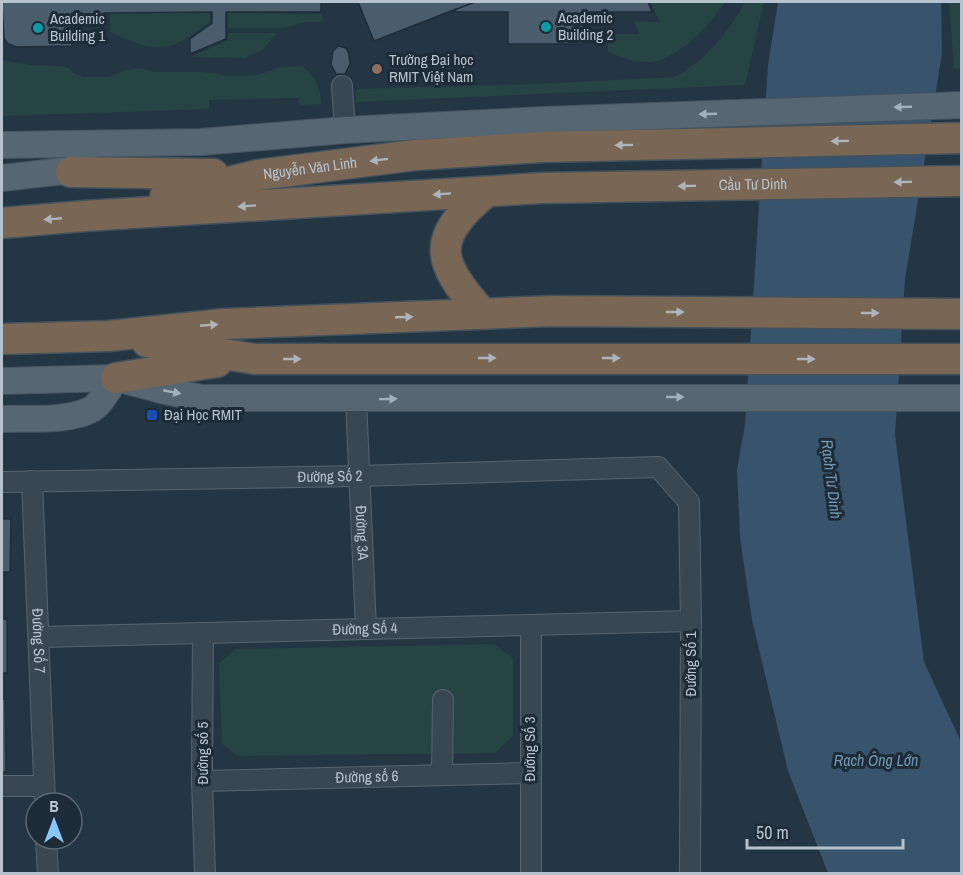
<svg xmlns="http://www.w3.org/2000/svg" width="963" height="875" font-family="'Archivo Narrow',sans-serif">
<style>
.green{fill:#264444}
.water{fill:#37546c}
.building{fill:#4a5d6d;stroke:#1f2e3a;stroke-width:1.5}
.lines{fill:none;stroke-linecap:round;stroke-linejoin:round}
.minor-casing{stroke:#576570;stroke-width:22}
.major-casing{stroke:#45535f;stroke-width:28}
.highway-casing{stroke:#43525d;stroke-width:33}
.minor{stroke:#394753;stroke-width:20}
.major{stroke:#576673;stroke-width:26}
.highway{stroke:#796655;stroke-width:30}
.oneway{fill:#a3b0bb}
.oneway2{fill:#adb4bb}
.culture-dot{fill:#0f9aa8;stroke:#1d2c38;stroke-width:2}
.education-dot{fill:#8d6e63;stroke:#1d2c38;stroke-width:2}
.transit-dot{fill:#1a4fb4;stroke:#1d2c38;stroke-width:2}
.labels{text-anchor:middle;stroke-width:6;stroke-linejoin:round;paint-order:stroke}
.poi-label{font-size:15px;fill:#b6c2cd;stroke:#1d2c38;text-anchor:start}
.street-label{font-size:15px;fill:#b6c2cd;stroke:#1d2c38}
.water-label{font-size:16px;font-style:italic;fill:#7397b2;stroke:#1d2c38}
</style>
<rect width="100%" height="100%" fill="#243643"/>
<!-- green -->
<path class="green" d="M651 2H725C712 22 686 50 663 59 645 66 623 60 608 51L607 34H639L634 21 659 22Z
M745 2H764L745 85 356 102V92L358 89 535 84 674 77C701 65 732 28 745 2Z
M949 2H961V69H954Z
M110 13H210V22C167 54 159 54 110 32Z
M228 13 322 14V22H305L284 28H228Z
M228 33H277L263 49 245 58 190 57 228 40Z
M2 60 31 65 62 66 69 68 74 73 84 77H109L126 70 141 68 153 72H203L228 76H247L261 74 280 67 302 66C315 75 321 88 321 104L299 105 298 98 209 100V109L2 116Z
M494 644 513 658V736L495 753 238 756 222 744 219 663 236 649Z"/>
<!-- water -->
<path class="water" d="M778 2H941L942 54 905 279 895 435 924 662 961 742V873H828L788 771 752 620 740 537 737 470 745 424 768 65Z"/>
<!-- building -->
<path class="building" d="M2 2H321V12H226V39L190 54V39L212 23V12L104 13V21L82 22V13H72V46L16 47 7 43 4 38Z
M358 2H648L652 12H584V44H508V12H455L456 9 374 41Z
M358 2H475L374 41Z
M338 46 346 48 349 54 350 64 345 74H336L331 64 333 51Z
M2 519H11L10 572H2Z
M2 619H7V673H2Z
M2 699H5L6 772H2Z"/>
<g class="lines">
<defs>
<g id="minor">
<path d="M342 86 345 130"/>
<path id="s1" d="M356 399 366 629"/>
<path id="s2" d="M32 481 45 803"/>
<path id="s3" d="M2 482 359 476 658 467 689 502 691 621 690 874"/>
<path d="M203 633 202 781 205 874"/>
<path id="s4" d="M39 637 691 621"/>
<path d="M442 775 443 700"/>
<path id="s5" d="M202 781 530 773"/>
<path d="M2 786H44"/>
<path d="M46 839 48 874"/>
<path d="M531 874V625"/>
</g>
<path id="major" d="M2 145 201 142 345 130 544 120 962 105
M2 178 90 168
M2 381 116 378 165 391 202 398H962
M2 419C28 418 66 422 90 410 101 405 109 388 116 378"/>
<g id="highway">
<path d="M71 172 213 174"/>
<path id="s6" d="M165 197 258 175 415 155 542 147 962 138"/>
<path id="s7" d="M2 223 84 216 542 188 962 181"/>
<path d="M482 313C437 262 429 239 486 192"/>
<path d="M2 339 109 336 224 324 553 311 962 314"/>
<path d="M147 342 255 359H962"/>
<path d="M116 378 217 362"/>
</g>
</defs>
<!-- minor casing -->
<use href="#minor" class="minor-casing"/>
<!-- major casing -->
<use href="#major" class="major-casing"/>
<!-- highway casing -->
<use href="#highway" class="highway-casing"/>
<!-- minor -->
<use href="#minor" class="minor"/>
<!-- major -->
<use href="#major" class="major"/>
<!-- highway -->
<use href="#highway" class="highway"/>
</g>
<!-- one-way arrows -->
<defs><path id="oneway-solid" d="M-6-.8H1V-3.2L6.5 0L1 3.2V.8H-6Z" transform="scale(1.5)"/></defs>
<g class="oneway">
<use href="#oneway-solid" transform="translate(903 107) rotate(178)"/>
<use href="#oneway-solid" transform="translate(708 114) rotate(178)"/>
<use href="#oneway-solid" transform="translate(172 392) rotate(11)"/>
<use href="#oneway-solid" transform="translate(675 397)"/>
<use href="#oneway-solid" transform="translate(388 399) rotate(-1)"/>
</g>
<g class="oneway2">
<use href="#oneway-solid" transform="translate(840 141) rotate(179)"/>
<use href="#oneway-solid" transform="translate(624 145) rotate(179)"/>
<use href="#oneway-solid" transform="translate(379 160) rotate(173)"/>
<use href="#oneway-solid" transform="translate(903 182) rotate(179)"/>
<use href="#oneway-solid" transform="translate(687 186) rotate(179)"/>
<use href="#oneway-solid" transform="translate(442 194) rotate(176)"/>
<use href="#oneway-solid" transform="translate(247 206) rotate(176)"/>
<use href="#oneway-solid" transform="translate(53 219) rotate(175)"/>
<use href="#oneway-solid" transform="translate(675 312)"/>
<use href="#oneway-solid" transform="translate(870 313)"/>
<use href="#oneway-solid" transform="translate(404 317) rotate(-2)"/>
<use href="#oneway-solid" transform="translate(209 325) rotate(-5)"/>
<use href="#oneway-solid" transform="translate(487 358)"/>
<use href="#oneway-solid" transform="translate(611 358)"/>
<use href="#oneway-solid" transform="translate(292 359)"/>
<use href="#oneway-solid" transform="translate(806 359)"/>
</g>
<!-- markers -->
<g class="culture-dot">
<circle cx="546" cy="27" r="6"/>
<circle cx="38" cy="28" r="6"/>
</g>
<circle class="education-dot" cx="377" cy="69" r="6"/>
<rect class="transit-dot" x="146" y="409" width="12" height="12" rx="3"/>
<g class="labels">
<!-- poi labels -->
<g class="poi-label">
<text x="558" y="23">Academic<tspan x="558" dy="17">Building 2</tspan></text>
<text x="50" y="24">Academic<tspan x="50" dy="17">Building 1</tspan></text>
<text x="389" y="65">Trường Đại học<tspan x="389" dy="17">RMIT Việt Nam</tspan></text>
<text x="164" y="420">Đại Học RMIT</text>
</g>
<!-- street labels -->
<g class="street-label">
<text dy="5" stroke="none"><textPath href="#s6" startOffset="148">Nguyễn Văn Linh</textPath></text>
<text dy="5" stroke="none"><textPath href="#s7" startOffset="752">Cầu Tư Dinh</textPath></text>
<text dy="5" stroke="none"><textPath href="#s3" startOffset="328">Đường Số 2</textPath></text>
<text dy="5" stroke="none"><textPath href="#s1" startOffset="134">Đường 3A</textPath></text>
<text dy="5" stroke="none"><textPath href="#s4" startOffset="326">Đường Số 4</textPath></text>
<text dy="5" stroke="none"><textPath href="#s2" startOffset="160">Đường Số 7</textPath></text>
<text transform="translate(691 664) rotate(-90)" y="5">Đường Số 1</text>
<text transform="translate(530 749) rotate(-90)" y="5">Đường Số 3</text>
<text transform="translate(203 753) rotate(-90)" y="5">Đường số 5</text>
<text dy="5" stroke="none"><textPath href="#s5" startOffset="165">Đường số 6</textPath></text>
</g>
<!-- water labels -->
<g class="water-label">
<text transform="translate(832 479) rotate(83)" y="6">Rạch Tư Dinh</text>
<text x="876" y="766">Rạch Ông Lớn</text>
</g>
</g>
<!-- border -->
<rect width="963" height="875" fill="none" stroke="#b6c2cd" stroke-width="6"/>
<!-- north arrow -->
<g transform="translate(54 821)"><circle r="28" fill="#1d2c38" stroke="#5a6874" stroke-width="1.5"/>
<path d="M0-4.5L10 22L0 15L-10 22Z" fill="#88c6ff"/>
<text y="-9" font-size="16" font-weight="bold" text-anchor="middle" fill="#b6c2cd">B</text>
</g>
<!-- scale -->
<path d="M747 839v9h156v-9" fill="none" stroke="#b6c2cd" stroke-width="3"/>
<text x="756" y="839" font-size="18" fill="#b6c2cd" stroke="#1d2c38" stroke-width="4.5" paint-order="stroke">50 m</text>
</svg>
